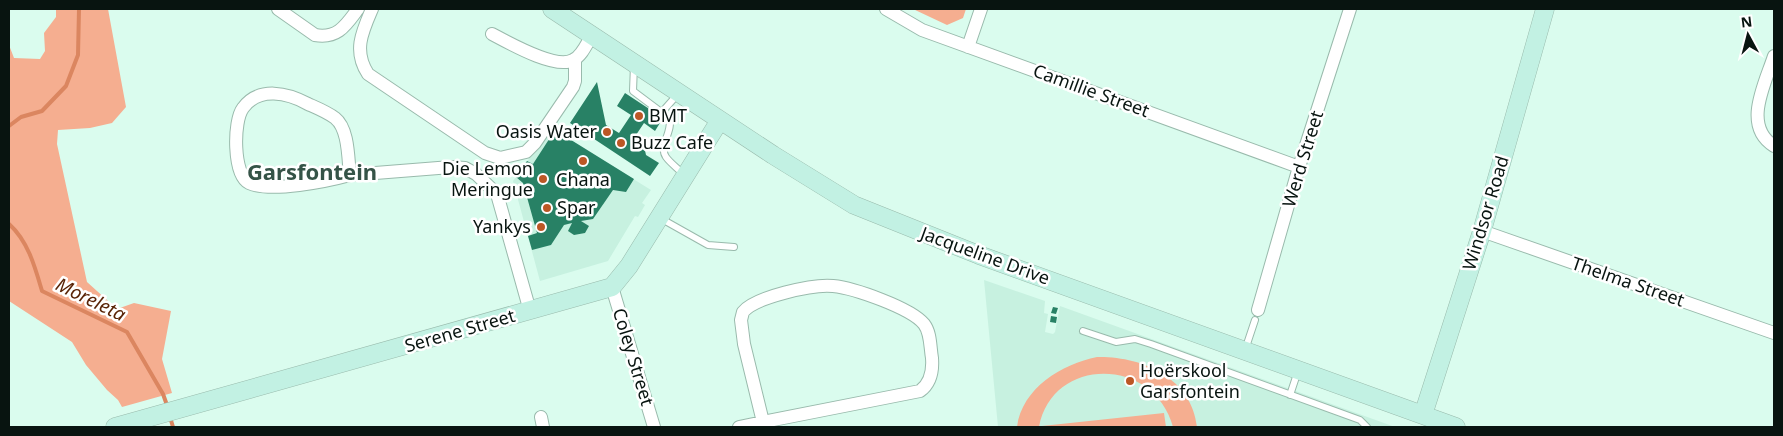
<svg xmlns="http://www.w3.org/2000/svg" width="1783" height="436" font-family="'Noto Sans',sans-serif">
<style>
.built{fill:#c7f1e0}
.green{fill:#f5ae90}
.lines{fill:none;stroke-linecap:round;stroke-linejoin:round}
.stream{stroke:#db8660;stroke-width:4}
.building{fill:#288165}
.lane-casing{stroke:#99baac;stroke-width:8}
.street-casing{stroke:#99baac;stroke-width:14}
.secondary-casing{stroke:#99baac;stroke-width:19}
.lane{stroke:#fff;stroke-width:6}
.street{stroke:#fff;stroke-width:12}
.secondary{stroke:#c2f1e3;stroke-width:18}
.poi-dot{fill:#bc5725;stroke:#fff;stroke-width:2}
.labels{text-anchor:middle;stroke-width:5;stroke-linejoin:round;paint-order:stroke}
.street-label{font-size:18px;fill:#081410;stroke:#fff}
.poi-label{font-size:18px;fill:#081410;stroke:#fff;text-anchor:start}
.water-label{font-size:19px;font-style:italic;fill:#5a2407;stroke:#fff}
.district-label{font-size:22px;font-weight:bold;fill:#355347;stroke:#fff}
</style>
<rect width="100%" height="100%" fill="#dafcee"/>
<!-- built -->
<path class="built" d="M551 128 651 190 642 203 645 205 638 217 635 216 608 261 540 281 513 181Z
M984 280 1045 301 1044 313 1048 314 1045 332 1053 334 1055 332 1060 306 1395 427H998Z"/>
<!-- green -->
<path class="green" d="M56 9H108L126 107 112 123 90 128 58 130 57 144 87 282 117 309 134 303 171 311 162 359 172 393 122 407 118 400 107 390 86 365 72 342 9 301V45L14 58 40 59 45 51 44 33 56 17Z
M913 9H966L963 18 947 25Z
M1097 357C1142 356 1192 378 1197 427H1173C1154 356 1052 356 1039 427H1017C1022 388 1062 364 1097 357Z
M1164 413 1166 427H1042V426Z"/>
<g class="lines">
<!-- stream -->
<path class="stream" d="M9 126 21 117 42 111 66 86 78 55 79 9
M9 224C28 241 35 267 42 291L127 332 163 394 168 408
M170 417 173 427"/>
</g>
<!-- building -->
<path class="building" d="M597 82 606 125 619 133 631 115 617 106 625 93 663 118 655 131 644 123 632 141 643 148 644 146 646 155 659 163 650 176 570 123Z
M555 130 634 179 626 192 613 190 593 219 581 221 589 226 585 233 574 235 568 231 572 223 564 225 551 245 532 250 528 236 537 233 523 183 516 177 527 161 533 164Z
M1053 307 1058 308 1056 314 1051 313Z
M1051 316 1057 317 1056 323 1050 322Z"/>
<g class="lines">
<defs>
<path id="lane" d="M634 65 633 91 669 118C674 130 658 146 666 157 671 164 679 169 684 175
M662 112 678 94
M660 218 708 245 734 247
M1083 331 1116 342 1135 339 1151 344 1360 420 1367 427
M1245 350 1255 320
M1290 395 1298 371"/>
<path id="street" d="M278 9 315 35C338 39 346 25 358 9
M372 9C362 32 353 51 368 74L485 153 500 158 526 152 535 143 573 87 575 81V60
M886 9 922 30 1299 167
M492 34C509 43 556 70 573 60 582 56 587 43 592 35
M968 47 981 9
M1774 56C1765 84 1742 126 1774 146
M350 175C328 181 270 193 249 183 233 175 233 121 243 108 259 86 288 93 308 104 317 108 327 112 335 118 349 129 348 159 350 175L451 167 465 168 476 174 497 194 530 311
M1482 231 1774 333
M612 287 654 427
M1258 310 1299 167 1350 9
M541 417 543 427
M739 427 763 422 744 344 741 320 743 312C755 297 813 284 833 286 854 288 911 308 924 324 931 333 930 347 932 358 933 371 931 383 920 391L763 422"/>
<path id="secondary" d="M552 9 773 155 854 205 979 255 1456 427
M1423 415 1482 231 1545 9
M115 427 612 287 629 266 720 120"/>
</defs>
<!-- lane casing -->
<use href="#lane" class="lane-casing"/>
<!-- street casing -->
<use href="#street" class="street-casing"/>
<!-- secondary casing -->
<use href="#secondary" class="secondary-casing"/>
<!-- lane -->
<use href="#lane" class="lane"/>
<!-- street -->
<use href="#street" class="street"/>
<!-- secondary -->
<use href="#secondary" class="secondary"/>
</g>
<!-- markers -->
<g class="poi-dot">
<circle cx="639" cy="116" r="5"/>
<circle cx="607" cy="132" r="5"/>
<circle cx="621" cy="143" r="5"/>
<circle cx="583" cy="161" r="5"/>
<circle cx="543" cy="179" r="5"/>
<circle cx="547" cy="208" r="5"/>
<circle cx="541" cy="227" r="5"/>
<circle cx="1130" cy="381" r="5"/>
</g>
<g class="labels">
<!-- street labels -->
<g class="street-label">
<text transform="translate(1091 91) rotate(20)" y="6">Camillie Street</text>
<text transform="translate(1303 159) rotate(-73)" y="6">Werd Street</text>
<text transform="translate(1486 213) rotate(-73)" y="6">Windsor Road</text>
<text transform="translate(985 256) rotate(20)" y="6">Jacqueline Drive</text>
<text transform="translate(1628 282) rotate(19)" y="6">Thelma Street</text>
<text transform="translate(460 331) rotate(-16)" y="6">Serene Street</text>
<text transform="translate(633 357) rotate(73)" y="6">Coley Street</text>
</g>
<!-- poi labels -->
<g class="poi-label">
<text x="649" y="122">BMT</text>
<text x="597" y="138" text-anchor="end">Oasis Water</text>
<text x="631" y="149">Buzz Cafe</text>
<text x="533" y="175" text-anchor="end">Die Lemon<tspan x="533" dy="21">Meringue</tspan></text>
<text x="583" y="186" text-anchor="middle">Chana</text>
<text x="557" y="214">Spar</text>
<text x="531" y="233" text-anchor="end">Yankys</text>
<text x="1140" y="377">Hoërskool<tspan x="1140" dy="21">Garsfontein</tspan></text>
</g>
<!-- water labels -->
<g class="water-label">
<text transform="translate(91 299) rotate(26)" y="7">Moreleta</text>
</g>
<!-- district labels -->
<g class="district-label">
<text x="312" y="180">Garsfontein</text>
</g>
</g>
<!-- border -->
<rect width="1783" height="436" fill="none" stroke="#081410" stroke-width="20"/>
<!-- north arrow -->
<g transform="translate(1748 35) rotate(353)" stroke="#ffffff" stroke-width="4" paint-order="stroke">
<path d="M0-4L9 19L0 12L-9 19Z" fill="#081410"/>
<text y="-8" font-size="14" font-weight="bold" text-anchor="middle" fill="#081410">N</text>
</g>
</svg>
